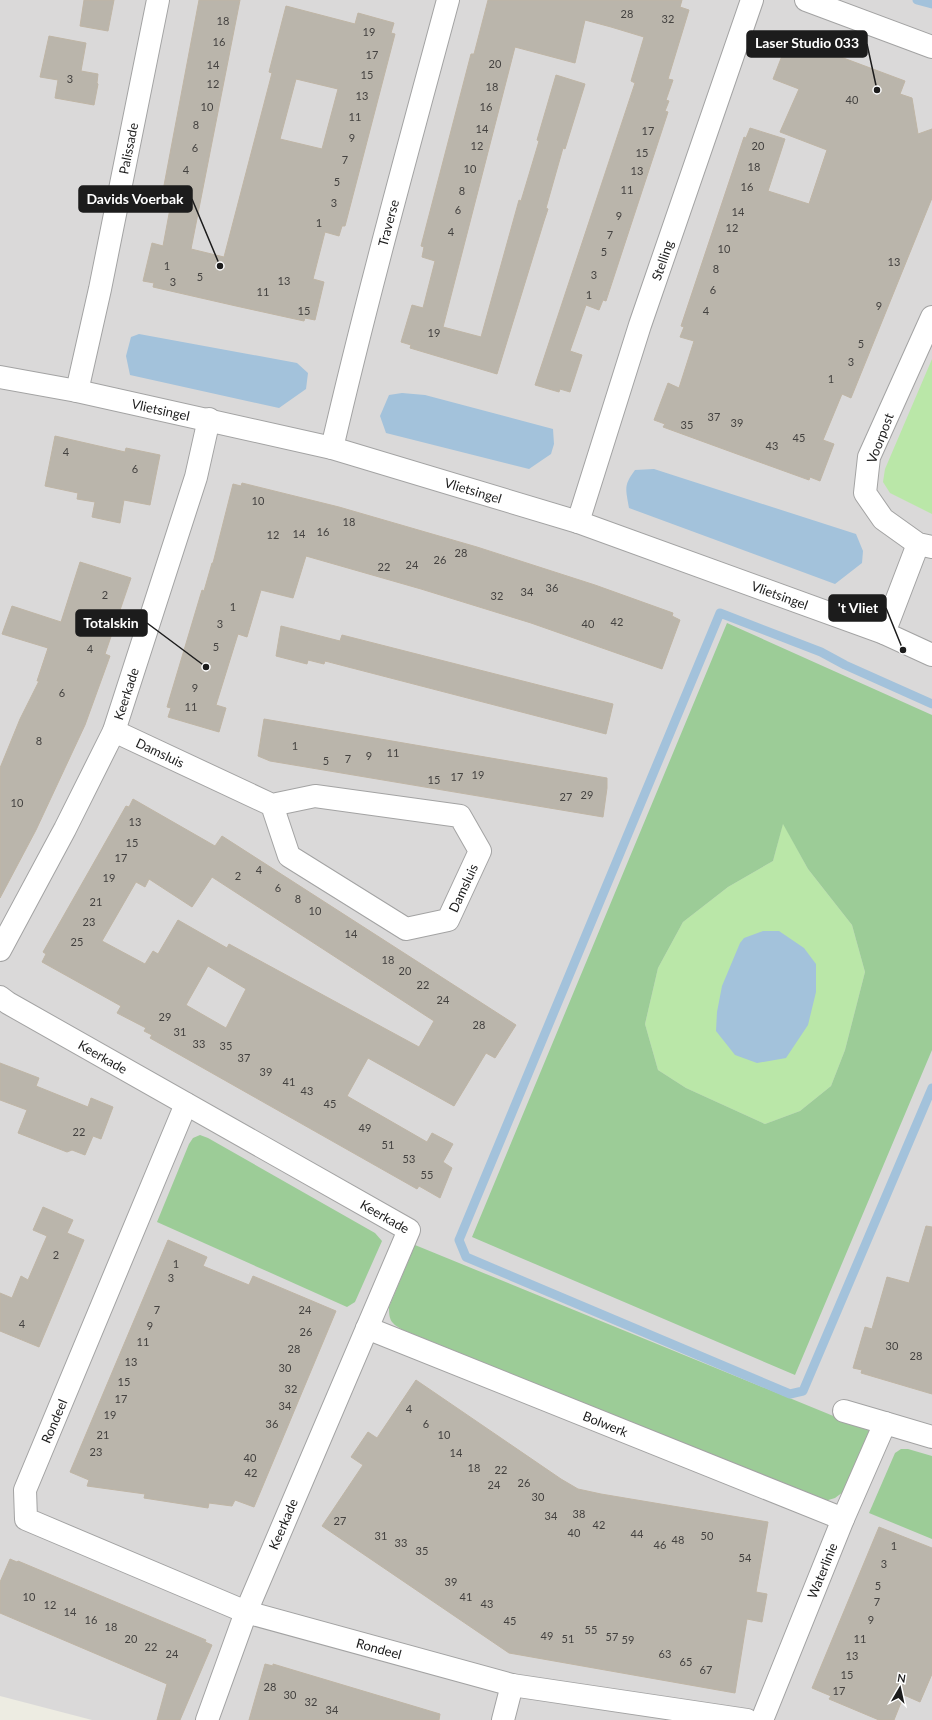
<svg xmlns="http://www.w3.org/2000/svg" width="932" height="1720" font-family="Lato,sans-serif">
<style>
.residential{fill:#dad9d9}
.grass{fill:#bae7a8}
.forest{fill:#9ccc97;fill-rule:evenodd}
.water{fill:#a3c2db}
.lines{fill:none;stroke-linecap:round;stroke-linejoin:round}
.stream{stroke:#a3c2db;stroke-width:9}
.building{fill:#bab5ab;stroke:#bfb5a5;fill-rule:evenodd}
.minor-casing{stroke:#a3a3a3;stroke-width:24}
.minor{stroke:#fff;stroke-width:22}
.labels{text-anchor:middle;stroke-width:3.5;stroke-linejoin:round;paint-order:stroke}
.number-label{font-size:11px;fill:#444240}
.street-label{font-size:13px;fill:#1c1c1c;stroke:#fff}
.leader{fill:none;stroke:#1c1c1c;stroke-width:1.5}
.callout-dot{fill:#1c1c1c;stroke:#fff;stroke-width:1.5}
.callout{fill:#1c1c1c;stroke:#1c1c1c;stroke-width:1.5}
.callout-label{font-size:14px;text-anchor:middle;font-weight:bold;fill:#fff}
</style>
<rect width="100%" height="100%" fill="#edece2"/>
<!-- residential -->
<path class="residential" d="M0 0H932V1720H92L0 1696Z"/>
<!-- grass -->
<path class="grass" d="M932 359V514L890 493 883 482 885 469Z
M783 823 808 869 852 925 865 972 845 1050 831 1086 800 1111 765 1124 686 1088 658 1070 645 1024 658 968 683 922 728 887 773 861Z"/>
<!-- forest -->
<path class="forest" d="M727 623 932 715V1050L795 1375 472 1237ZM783 824 808 869 852 925 865 972 845 1050 831 1086 800 1111 765 1124 686 1088 658 1070 645 1024 658 968 683 922 728 887 773 861Z
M200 1135 208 1138 375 1233 382 1241 355 1302 347 1307 157 1222 189 1144 193 1138Z
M415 1245 870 1431 843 1492 835 1498 825 1501 403 1330C391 1323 389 1321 389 1307Z
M901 1449H908L932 1456V1539L869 1513 895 1453Z"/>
<!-- water -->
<path class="water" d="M139 334 297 363 308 373 306 389 279 408 130 375 126 356 131 337Z
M402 393 425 395 553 429 554 444 551 454 529 469 386 433 380 416 389 395Z
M654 469 856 534 863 551 862 563 835 584 629 508C626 489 623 486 635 470Z
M763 931H779L804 948 816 964V992L808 1025 786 1058 757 1063 735 1055 716 1031 717 1012 722 986 740 943 744 938Z"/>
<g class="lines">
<!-- stream -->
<path class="stream" d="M917 0 932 4
M932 704 845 665 821 652 720 613 459 1240 466 1257 790 1394 803 1391 932 1088"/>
</g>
<!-- building -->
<path class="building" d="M84 0H114L108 31 80 26Z
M199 0H240L191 249 224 257 272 73 269 72 286 6 355 24 358 13 394 23 391 33 395 34 345 226H342L339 236 325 232 313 279 324 282 315 320 305 318 304 321 236 306 153 287 154 283 143 281 152 243 163 246 172 198 162 196ZM296 79 338 89 322 149 280 139Z
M488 0H682L680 7 689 10 668 79 673 80 666 100 669 101 665 111 668 112 606 301 603 300 599 310 586 305 570 351 582 355 570 392 560 389 559 392 535 385 635 83 631 81 644 37 611 27 585 20 575 63 515 47 443 327 481 337 519 200 521 201 539 141 537 140 556 75 585 84 565 149 563 148 546 208 548 209 544 221 497 374 410 348 411 345 401 342 412 305 423 308 435 261 422 257 424 247 421 246 471 54H474Z
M49 36 86 43 81 71 98 74 97 83 98 84 94 105 55 98 58 80 40 77Z
M798 41 905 81 900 94 912 98 918 134 932 129V198L851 398 842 394 823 440 834 444 820 481 810 477 809 480 737 454 663 427 665 424 654 420 668 383 679 388 694 341 680 337 684 327 681 326 744 137 746 138 750 128 785 139 768 191 809 204 827 150 780 132 799 89 773 79 787 43 796 47Z
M55 436 125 452 126 448 160 455 150 505 124 500 120 523 92 517 95 502 77 499 78 493 45 486Z
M242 483 339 507 477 547 595 585 673 613 672 616 680 620 662 669 531 623 421 589 306 556 293 598 261 590 247 637 238 634 216 705 226 708 219 732 168 717 171 708 167 707 202 590 204 591 212 563H213L233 484 241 486Z
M80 562 131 578 105 654 110 656 85 725 36 830 0 898V768L20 719 39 681H37L48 648 2 634 12 606 61 622Z
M281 626 340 641 342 635 613 704 606 734 325 661 324 664 308 660 307 664 276 656Z
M264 719 607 778V788L603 817 270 761 258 756Z
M133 799 215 846 222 836 516 1025 495 1058 486 1053 454 1106 368 1058 347 1096 427 1142 432 1133 453 1144 443 1162 452 1168 440 1198 419 1186 417 1189 150 1038 152 1035 144 1031 146 1028 117 1013 121 1006 42 962 46 954 43 952 84 880 126 806 129 807ZM212 877 434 1021 419 1047 229 944 227 948 178 920 158 954 153 951 145 964 102 941 136 882 145 887 149 879 192 907ZM208 966 246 989 226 1028 186 1005Z
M0 1063 39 1078 36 1086 88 1107 91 1098 113 1107 101 1139 93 1136 85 1155 72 1150 67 1152 18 1133 27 1110 0 1100Z
M43 1207 73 1220 67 1233 84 1240 39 1347 0 1331V1293L12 1298 21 1276 28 1280 47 1236 33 1230Z
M926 1226 932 1227V1394L861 1373 862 1370 853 1368 865 1327 872 1329 887 1277 909 1283Z
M168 1240 207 1257 203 1266 249 1285 253 1276 336 1311 254 1507 235 1500 232 1506 209 1503 208 1508 144 1498 145 1494 87 1486 89 1480 70 1472Z
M416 1380 561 1479 578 1489 601 1494 768 1522 756 1592 767 1594 762 1622 747 1619 735 1693 509 1653 322 1526 363 1465 351 1457 368 1432 377 1438Z
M879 1527 932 1548V1674L920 1702 904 1695 894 1720H879L829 1699 831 1696 812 1688Z
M10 1559 17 1562 18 1561 173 1626 206 1640 205 1642 212 1645 180 1720H157L167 1684 0 1613V1582Z
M265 1664 273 1666V1664L440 1714 439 1720H249Z"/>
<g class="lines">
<defs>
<g id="minor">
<path d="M806 0 932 47"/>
<path d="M932 317 869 457 865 493 883 519 918 544 932 547"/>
<path id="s1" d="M0 377 77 391 332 448 578 522 884 633 932 655"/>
<path id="s2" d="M77 391 100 289 158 0"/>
<path id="s3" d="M332 448C367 297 408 149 448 0"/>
<path id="s4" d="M578 522 640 325 752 0"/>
<path d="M884 633 918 544"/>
<path id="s5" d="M114 731 272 805 315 796 460 816 480 851 448 920 406 929 289 856 272 805"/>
<path id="s6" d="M0 950 65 829 114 731 196 477 209 419"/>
<path id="s7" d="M0 997 8 1003 409 1230 246 1612 207 1720"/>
<path id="s8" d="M186 1104 25 1490 26 1519 246 1612 512 1685 747 1720"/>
<path id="s9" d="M367 1328 843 1519"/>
<path d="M844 1411 885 1423"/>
<path d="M503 1720 512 1685"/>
<path id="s10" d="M762 1720 843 1519 885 1423 932 1437"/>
</g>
</defs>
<!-- minor casing -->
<use href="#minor" class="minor-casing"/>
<!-- minor -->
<use href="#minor" class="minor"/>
</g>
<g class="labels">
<!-- number labels -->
<g class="number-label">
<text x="627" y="18">28</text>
<text x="668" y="23">32</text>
<text x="223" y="25">18</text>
<text x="369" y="36">19</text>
<text x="219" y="46">16</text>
<text x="372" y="59">17</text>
<text x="495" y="68">20</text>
<text x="213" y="69">14</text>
<text x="367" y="79">15</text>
<text x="70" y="83">3</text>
<text x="213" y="88">12</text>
<text x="492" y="91">18</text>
<text x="362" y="100">13</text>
<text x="852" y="104">40</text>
<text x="207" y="111">10</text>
<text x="486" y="111">16</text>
<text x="355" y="121">11</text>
<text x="196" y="129">8</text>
<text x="482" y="133">14</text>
<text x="648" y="135">17</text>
<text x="352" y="142">9</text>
<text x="477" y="150">12</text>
<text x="758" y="150">20</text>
<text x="195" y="152">6</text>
<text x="642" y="157">15</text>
<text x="345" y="164">7</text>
<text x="754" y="171">18</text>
<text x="470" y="173">10</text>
<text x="186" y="174">4</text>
<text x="637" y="175">13</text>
<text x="337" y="186">5</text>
<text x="747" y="191">16</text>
<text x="627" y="194">11</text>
<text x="462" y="195">8</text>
<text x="334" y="207">3</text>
<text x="458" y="214">6</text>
<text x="738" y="216">14</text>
<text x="619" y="220">9</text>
<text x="319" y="227">1</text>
<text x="732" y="232">12</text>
<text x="451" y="236">4</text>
<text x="610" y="239">7</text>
<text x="724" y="253">10</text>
<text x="604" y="256">5</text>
<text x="894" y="266">13</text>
<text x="167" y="270">1</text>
<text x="716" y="273">8</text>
<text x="594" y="279">3</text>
<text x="200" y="281">5</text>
<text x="284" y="285">13</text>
<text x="173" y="286">3</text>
<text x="713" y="294">6</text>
<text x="263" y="296">11</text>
<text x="589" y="299">1</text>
<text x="879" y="310">9</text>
<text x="304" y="315">15</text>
<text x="706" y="315">4</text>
<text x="434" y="337">19</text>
<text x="861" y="348">5</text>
<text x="851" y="366">3</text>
<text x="831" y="383">1</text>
<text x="714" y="421">37</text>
<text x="737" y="427">39</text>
<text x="687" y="429">35</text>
<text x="799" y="442">45</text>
<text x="772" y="450">43</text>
<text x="66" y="456">4</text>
<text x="135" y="473">6</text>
<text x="258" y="505">10</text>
<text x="349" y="526">18</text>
<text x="323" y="536">16</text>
<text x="299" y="538">14</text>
<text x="273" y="539">12</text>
<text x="461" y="557">28</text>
<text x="440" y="564">26</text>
<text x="412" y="569">24</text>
<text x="384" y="571">22</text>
<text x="552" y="592">36</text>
<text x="527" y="596">34</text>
<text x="105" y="599">2</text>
<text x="497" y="600">32</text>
<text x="233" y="611">1</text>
<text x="617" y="626">42</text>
<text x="220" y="628">3</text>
<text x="588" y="628">40</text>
<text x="216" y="651">5</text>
<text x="90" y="653">4</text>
<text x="195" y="692">9</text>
<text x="62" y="697">6</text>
<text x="191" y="711">11</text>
<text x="39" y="745">8</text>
<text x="295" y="750">1</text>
<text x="393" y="757">11</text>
<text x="369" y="760">9</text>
<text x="348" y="763">7</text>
<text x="326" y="765">5</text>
<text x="478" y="779">19</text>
<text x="457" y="781">17</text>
<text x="434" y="784">15</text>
<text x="587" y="799">29</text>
<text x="566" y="801">27</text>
<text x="17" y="807">10</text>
<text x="135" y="826">13</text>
<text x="132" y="847">15</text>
<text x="121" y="862">17</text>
<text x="259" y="874">4</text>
<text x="238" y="880">2</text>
<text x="109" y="882">19</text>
<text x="278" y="892">6</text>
<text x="298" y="903">8</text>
<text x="96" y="906">21</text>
<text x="315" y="915">10</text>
<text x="89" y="926">23</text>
<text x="351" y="938">14</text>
<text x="77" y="946">25</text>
<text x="388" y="964">18</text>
<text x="405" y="975">20</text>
<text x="423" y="989">22</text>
<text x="443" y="1004">24</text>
<text x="165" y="1021">29</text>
<text x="479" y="1029">28</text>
<text x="180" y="1036">31</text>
<text x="199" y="1048">33</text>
<text x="226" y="1050">35</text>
<text x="244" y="1062">37</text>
<text x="266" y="1076">39</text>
<text x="289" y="1086">41</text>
<text x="307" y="1095">43</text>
<text x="330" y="1108">45</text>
<text x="365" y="1132">49</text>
<text x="79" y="1136">22</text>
<text x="388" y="1149">51</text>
<text x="409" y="1163">53</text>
<text x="427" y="1179">55</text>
<text x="56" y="1259">2</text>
<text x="176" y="1268">1</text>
<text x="171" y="1282">3</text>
<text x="157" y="1314">7</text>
<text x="305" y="1314">24</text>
<text x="22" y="1328">4</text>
<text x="150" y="1330">9</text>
<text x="306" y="1336">26</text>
<text x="143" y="1346">11</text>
<text x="892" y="1350">30</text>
<text x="294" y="1353">28</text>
<text x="916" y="1360">28</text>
<text x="131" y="1366">13</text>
<text x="285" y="1372">30</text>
<text x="124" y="1386">15</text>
<text x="291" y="1393">32</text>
<text x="121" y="1403">17</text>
<text x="285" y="1410">34</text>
<text x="409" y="1413">4</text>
<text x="110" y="1419">19</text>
<text x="272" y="1428">36</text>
<text x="426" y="1428">6</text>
<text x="103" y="1439">21</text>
<text x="444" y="1439">10</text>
<text x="96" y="1456">23</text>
<text x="456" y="1457">14</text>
<text x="250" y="1462">40</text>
<text x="474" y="1472">18</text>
<text x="501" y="1474">22</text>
<text x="251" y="1477">42</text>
<text x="524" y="1487">26</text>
<text x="494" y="1489">24</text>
<text x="538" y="1501">30</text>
<text x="579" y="1518">38</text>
<text x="551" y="1520">34</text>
<text x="340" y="1525">27</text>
<text x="599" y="1529">42</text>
<text x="574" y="1537">40</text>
<text x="637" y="1538">44</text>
<text x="381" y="1540">31</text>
<text x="707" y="1540">50</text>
<text x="678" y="1544">48</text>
<text x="401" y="1547">33</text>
<text x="660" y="1549">46</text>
<text x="894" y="1550">1</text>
<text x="422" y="1555">35</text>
<text x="745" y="1562">54</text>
<text x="884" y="1568">3</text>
<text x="451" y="1586">39</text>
<text x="878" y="1590">5</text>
<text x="29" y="1601">10</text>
<text x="466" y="1601">41</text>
<text x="877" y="1606">7</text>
<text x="487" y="1608">43</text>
<text x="50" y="1609">12</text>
<text x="70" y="1616">14</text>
<text x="91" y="1624">16</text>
<text x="871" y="1624">9</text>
<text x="510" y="1625">45</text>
<text x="111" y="1631">18</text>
<text x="591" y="1634">55</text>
<text x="547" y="1640">49</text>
<text x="612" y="1641">57</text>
<text x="131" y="1643">20</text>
<text x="568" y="1643">51</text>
<text x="860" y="1643">11</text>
<text x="628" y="1644">59</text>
<text x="151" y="1651">22</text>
<text x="172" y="1658">24</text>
<text x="665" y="1658">63</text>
<text x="852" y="1660">13</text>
<text x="686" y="1666">65</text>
<text x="706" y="1674">67</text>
<text x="847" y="1679">15</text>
<text x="270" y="1691">28</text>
<text x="839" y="1695">17</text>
<text x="290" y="1699">30</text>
<text x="311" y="1706">32</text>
<text x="332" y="1714">34</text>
</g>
<!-- street labels -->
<g class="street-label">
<text dy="5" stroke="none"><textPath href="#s2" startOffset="248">Palissade</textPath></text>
<text dy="5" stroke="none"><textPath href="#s3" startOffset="232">Traverse</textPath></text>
<text dy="5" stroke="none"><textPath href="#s4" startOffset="275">Stelling</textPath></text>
<text dy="5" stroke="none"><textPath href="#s1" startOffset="164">Vlietsingel</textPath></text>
<text transform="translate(880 438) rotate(-69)" y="5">Voorpost</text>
<text dy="5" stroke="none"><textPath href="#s1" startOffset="487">Vlietsingel</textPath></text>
<text dy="5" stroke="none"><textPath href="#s1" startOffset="811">Vlietsingel</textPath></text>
<text dy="5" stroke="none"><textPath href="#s6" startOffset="286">Keerkade</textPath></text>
<text dy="5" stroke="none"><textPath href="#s5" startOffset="51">Damsluis</textPath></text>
<text transform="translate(463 888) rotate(-65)" y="5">Damsluis</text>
<text dy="5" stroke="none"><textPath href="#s7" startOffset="119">Keerkade</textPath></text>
<text dy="5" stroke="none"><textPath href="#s7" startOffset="443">Keerkade</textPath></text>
<text transform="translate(54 1421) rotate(-67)" y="5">Rondeel</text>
<text dy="5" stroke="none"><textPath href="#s9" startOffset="257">Bolwerk</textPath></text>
<text transform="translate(283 1524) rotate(-67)" y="5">Keerkade</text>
<text dy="5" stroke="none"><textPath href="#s10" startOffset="161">Waterlinie</textPath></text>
<text dy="5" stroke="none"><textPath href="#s8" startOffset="824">Rondeel</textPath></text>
</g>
</g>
<!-- callouts -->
<path class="leader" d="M877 90L867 44M220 266L192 199M903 650L886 608M206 667L147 623"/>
<g class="callout-dot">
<circle cx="877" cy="90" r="4"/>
<circle cx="220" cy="266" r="4"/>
<circle cx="903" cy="650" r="4"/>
<circle cx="206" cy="667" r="4"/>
</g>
<g class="callout">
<rect x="747" y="31" width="120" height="26" rx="4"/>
<rect x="79" y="186" width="113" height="26" rx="4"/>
<rect x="829" y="595" width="57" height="26" rx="4"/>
<rect x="76" y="610" width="71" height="26" rx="4"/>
</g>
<g class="callout-label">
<text x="807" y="48">Laser Studio 033</text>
<text x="135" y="204">Davids Voerbak</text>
<text x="858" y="613">'t Vliet</text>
<text x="111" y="628">Totalskin</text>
</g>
<!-- north arrow -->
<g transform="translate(900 1688) rotate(9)" stroke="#ffffff" stroke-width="3" paint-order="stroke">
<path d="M0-3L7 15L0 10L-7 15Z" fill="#1c1c1c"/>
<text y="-6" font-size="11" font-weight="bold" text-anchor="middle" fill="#1c1c1c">N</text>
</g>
</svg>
